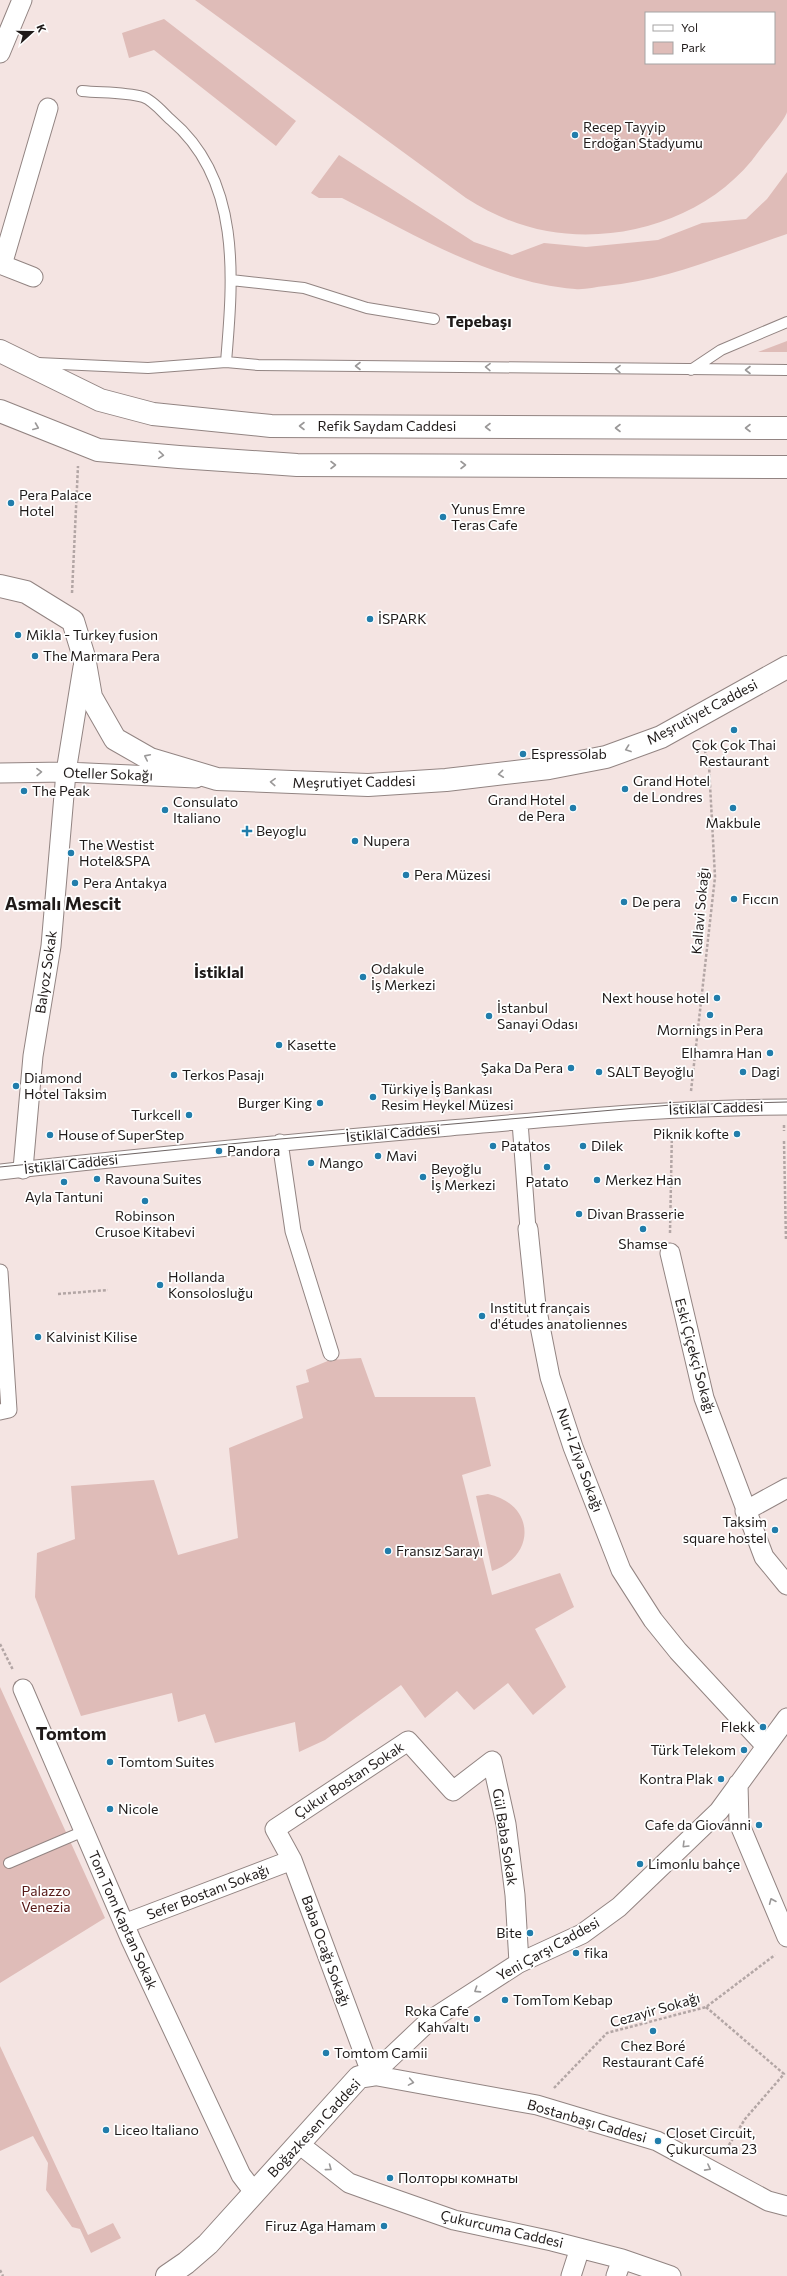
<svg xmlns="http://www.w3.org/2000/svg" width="787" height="2276" font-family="Commissioner,sans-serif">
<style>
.green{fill:#dfbcb8;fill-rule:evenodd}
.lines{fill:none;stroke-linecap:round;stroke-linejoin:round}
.service-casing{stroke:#928482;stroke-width:12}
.pedestrian-casing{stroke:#928482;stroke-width:17}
.minor-casing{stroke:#928482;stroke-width:21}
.tertiary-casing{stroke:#928482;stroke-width:24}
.secondary-casing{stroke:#928482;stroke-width:24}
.primary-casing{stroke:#928482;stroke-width:24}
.path{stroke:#b3a6a5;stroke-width:2.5;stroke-dasharray:3 2;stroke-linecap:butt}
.service{stroke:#fff;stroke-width:10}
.pedestrian{stroke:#fff;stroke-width:15}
.minor{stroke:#fff;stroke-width:19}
.tertiary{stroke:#fff;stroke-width:22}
.secondary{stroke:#fff;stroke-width:22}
.primary{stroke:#fff;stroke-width:22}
.tram{stroke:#6d6463;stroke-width:1}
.oneway{stroke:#9a9898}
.poi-dot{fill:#217dab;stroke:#fff;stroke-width:1.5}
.labels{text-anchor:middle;stroke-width:3.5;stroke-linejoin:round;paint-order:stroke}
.poi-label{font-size:14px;fill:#1f1a19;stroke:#fff;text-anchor:start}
.street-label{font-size:14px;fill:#1f1a19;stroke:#fff}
.park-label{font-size:14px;fill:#561816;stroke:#fff}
.quarter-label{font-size:16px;font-weight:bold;fill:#1f1a19;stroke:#fff}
.district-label{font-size:18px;font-weight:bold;fill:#1f1a19;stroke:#fff}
</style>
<rect width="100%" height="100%" fill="#f4e4e2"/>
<!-- green -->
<path class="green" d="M195 0H787C787 27 787 54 787 82 787 91 787 103 787 112 785 120 765 143 759 151 713 216 624 245 547 231 518 226 491 214 466 198ZM646 13H774V63H646Z
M164 19 296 121 276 146 154 50 129 58 122 33Z
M339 155 474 242 512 255 544 243 586 247 658 240 702 223 746 219 767 199 787 172V234C727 254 668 280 605 286 595 287 584 290 575 289 492 282 415 235 342 198H319L311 193Z
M787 341V352H758Z
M361 1358 375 1397H475L491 1466 462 1475 492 1595 560 1573 574 1607 535 1629 566 1687 533 1715 508 1683 474 1710 457 1691 425 1718 401 1685 325 1740 299 1752 295 1722 215 1743 205 1714 178 1722 172 1693 81 1716 35 1597 37 1553 75 1539 71 1486 154 1480 178 1555 238 1538 229 1448 303 1418 296 1386 309 1382 306 1370 330 1360Z
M488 1494C535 1504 537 1556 492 1571L476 1496Z
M0 1687 105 1918 0 1983Z
M0 2046 88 2235 113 2223 121 2238 91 2253 80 2229 72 2227 46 2190 48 2163 33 2136 0 2151Z"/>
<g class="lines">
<defs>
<path id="service" d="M82 91C102 93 124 92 143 97 153 100 164 114 171 120 242 180 233 279 226 362
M231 280 304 288 367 308 434 319
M38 363 148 368 226 362 258 365 787 370
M691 370 721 350 787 322
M9 1863 84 1831"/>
<path id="pedestrian" d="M520 1122 528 1229
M280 1142 293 1231 331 1353
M0 1172C150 1155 300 1141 450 1128 563 1118 674 1107 787 1107
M0 1272 9 1410 0 1412"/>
<path id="minor" d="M0 53 22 0
M0 264 33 277
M2 265 48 108
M0 773 66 772 196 778
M23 1169 33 1056 51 946 66 772 83 667
M528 1229 536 1306 550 1377 573 1447 621 1570 653 1620 678 1651 765 1745
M670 1253 704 1398 764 1557 787 1585
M745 1511 787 1488
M23 1689 131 1940 241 2175 254 2192
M738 1784 739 1823 787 1937
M124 1924 292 1860
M372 2075 292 1860 275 1829 408 1741 453 1791 492 1761 506 1824 515 1895 519 1963
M372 2075 429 2021 519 1963 582 1934 619 1907 719 1811 787 1718
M372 2075 537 2105 657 2141 768 2201 787 2206
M299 2144 349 2183 374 2192 454 2220 552 2241 622 2259 671 2276
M571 2276 580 2248
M616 2276 622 2259"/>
<path id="tertiary" d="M0 586 26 592 73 621 84 657 91 697 115 739 150 759 217 779 368 785 446 780 549 768 606 757 661 737 787 667"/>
<path id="secondary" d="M167 2276 186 2263 208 2244 359 2077 372 2075"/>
<path id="primary" d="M0 351 100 400 153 414 271 426 787 428
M0 411 98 450 179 457 297 465 787 467"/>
</defs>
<!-- service casing -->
<use href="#service" class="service-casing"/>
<!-- pedestrian casing -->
<use href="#pedestrian" class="pedestrian-casing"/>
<!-- minor casing -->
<use href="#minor" class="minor-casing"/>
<!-- tertiary casing -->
<use href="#tertiary" class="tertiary-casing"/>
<!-- secondary casing -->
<use href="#secondary" class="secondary-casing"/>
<!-- primary casing -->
<use href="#primary" class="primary-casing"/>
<!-- path -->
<path class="path" d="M72 593 78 466
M691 1091 715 877 709 766 702 740
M784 1125V1131
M784 1141 786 1241
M670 1233 672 1130
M58 1294 108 1290
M0 1644 13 1670
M706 2007 784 2074 745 2119 724 2153
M554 2088 607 2033 706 2007 775 1955
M0 2270 3 2276"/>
<!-- service -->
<use href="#service" class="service"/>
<!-- pedestrian -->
<use href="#pedestrian" class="pedestrian"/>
<!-- minor -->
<use href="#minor" class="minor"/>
<!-- tertiary -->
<use href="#tertiary" class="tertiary"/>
<!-- secondary -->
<use href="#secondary" class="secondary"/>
<!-- primary -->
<use href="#primary" class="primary"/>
<!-- tram -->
<path class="tram" d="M0 1167 280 1139 671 1105 787 1102"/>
</g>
<!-- one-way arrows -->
<defs><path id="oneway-chevron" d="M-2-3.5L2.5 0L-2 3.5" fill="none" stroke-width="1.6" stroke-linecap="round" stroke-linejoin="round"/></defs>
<g class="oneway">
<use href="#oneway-chevron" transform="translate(358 366) rotate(-180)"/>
<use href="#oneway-chevron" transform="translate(488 367) rotate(-179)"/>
<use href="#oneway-chevron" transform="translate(618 369) rotate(-179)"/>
<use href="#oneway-chevron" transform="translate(748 370) rotate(180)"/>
<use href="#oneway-chevron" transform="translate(302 426) rotate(-180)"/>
<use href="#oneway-chevron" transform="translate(36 427) rotate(22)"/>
<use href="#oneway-chevron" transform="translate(488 427) rotate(-180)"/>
<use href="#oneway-chevron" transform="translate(618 428) rotate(-180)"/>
<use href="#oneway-chevron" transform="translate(748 428) rotate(180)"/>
<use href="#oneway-chevron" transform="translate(161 455) rotate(5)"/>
<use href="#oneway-chevron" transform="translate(333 465)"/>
<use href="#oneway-chevron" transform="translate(463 465)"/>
<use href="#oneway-chevron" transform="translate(628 749) rotate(160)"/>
<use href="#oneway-chevron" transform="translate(147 757) rotate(-154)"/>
<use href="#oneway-chevron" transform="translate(39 772) rotate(-1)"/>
<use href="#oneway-chevron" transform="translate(501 774) rotate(174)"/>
<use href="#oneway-chevron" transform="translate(273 782) rotate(-177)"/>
<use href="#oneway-chevron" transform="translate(685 1845) rotate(135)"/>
<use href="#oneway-chevron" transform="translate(772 1901) rotate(-113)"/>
<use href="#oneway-chevron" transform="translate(477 1990) rotate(147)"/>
<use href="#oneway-chevron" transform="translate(411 2082) rotate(10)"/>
<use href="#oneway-chevron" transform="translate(329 2168) rotate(37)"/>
<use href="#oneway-chevron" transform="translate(708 2168) rotate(28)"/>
</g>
<!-- markers -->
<g class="poi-dot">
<circle cx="575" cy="135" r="4"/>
<circle cx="11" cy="503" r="4"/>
<circle cx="443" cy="517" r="4"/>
<circle cx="370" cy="619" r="4"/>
<circle cx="18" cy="635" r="4"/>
<circle cx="35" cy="656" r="4"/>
<circle cx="734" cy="730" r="4"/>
<circle cx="523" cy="754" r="4"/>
<circle cx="625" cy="789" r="4"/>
<circle cx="24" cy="791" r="4"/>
<circle cx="573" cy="808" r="4"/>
<circle cx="733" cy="808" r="4"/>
<circle cx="165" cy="810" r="4"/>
<path d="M245 825h4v4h4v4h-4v4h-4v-4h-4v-4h4z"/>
<circle cx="355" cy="841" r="4"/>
<circle cx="71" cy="853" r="4"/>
<circle cx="406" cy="875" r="4"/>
<circle cx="75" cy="883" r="4"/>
<circle cx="734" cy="899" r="4"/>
<circle cx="624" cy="902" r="4"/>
<circle cx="363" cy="977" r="4"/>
<circle cx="717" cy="998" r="4"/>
<circle cx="710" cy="1015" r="4"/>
<circle cx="489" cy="1016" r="4"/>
<circle cx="279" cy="1045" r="4"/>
<circle cx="770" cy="1053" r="4"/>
<circle cx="571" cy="1068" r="4"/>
<circle cx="599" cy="1072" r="4"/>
<circle cx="743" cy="1072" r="4"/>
<circle cx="174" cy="1075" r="4"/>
<circle cx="16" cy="1086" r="4"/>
<circle cx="373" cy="1097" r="4"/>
<circle cx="320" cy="1103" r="4"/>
<circle cx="189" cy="1115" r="4"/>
<circle cx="737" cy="1134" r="4"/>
<circle cx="50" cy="1135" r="4"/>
<circle cx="493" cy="1146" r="4"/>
<circle cx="583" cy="1146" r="4"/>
<circle cx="219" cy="1151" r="4"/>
<circle cx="378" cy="1156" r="4"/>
<circle cx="311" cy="1163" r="4"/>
<circle cx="547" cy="1167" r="4"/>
<circle cx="423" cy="1177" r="4"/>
<circle cx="97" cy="1179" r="4"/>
<circle cx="597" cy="1180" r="4"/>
<circle cx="64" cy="1182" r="4"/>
<circle cx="145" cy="1201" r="4"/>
<circle cx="579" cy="1214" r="4"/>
<circle cx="643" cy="1229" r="4"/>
<circle cx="160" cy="1285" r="4"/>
<circle cx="482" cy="1316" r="4"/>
<circle cx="38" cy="1337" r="4"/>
<circle cx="775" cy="1530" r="4"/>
<circle cx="388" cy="1551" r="4"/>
<circle cx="763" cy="1727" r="4"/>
<circle cx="744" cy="1750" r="4"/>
<circle cx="110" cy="1762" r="4"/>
<circle cx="721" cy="1779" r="4"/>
<circle cx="110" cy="1809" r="4"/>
<circle cx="759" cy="1825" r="4"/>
<circle cx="640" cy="1864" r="4"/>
<circle cx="530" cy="1933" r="4"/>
<circle cx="576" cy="1953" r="4"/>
<circle cx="505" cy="2000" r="4"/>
<circle cx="477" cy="2019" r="4"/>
<circle cx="653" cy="2031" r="4"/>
<circle cx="326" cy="2053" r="4"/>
<circle cx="106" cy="2130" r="4"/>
<circle cx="658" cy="2141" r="4"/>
<circle cx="390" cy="2178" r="4"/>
<circle cx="384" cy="2226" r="4"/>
</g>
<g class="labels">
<!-- poi labels -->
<g class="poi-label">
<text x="583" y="132">Recep Tayyip<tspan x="583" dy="16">Erdoğan Stadyumu</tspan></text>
<text x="19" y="500">Pera Palace<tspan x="19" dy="16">Hotel</tspan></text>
<text x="451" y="514">Yunus Emre<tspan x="451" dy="16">Teras Cafe</tspan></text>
<text x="378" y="624">İSPARK</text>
<text x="26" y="640">Mikla - Turkey fusion</text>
<text x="43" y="661">The Marmara Pera</text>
<text x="734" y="750" text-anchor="middle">Çok Çok Thai<tspan x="734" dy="16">Restaurant</tspan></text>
<text x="531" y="759">Espressolab</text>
<text x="633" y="786">Grand Hotel<tspan x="633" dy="16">de Londres</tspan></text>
<text x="32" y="796">The Peak</text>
<text x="565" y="805" text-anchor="end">Grand Hotel<tspan x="565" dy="16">de Pera</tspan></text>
<text x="173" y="807">Consulato<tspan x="173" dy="16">Italiano</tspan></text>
<text x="733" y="828" text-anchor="middle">Makbule</text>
<text x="256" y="836">Beyoglu</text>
<text x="363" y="846">Nupera</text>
<text x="79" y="850">The Westist<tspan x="79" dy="16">Hotel&amp;SPA</tspan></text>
<text x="414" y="880">Pera Müzesi</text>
<text x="83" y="888">Pera Antakya</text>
<text x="742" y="904">Fıccın</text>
<text x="632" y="907">De pera</text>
<text x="371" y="974">Odakule<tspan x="371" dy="16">İş Merkezi</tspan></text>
<text x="709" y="1003" text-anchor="end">Next house hotel</text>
<text x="497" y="1013">İstanbul<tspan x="497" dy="16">Sanayi Odası</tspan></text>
<text x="710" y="1035" text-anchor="middle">Mornings in Pera</text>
<text x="287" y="1050">Kasette</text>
<text x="762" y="1058" text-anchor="end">Elhamra Han</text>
<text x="563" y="1073" text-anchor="end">Şaka Da Pera</text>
<text x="607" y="1077">SALT Beyoğlu</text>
<text x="751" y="1077">Dagi</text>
<text x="182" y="1080">Terkos Pasajı</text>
<text x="24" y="1083">Diamond<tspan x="24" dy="16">Hotel Taksim</tspan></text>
<text x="381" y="1094">Türkiye İş Bankası<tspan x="381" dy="16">Resim Heykel Müzesi</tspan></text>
<text x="312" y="1108" text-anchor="end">Burger King</text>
<text x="181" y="1120" text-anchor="end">Turkcell</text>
<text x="729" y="1139" text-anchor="end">Piknik kofte</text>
<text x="58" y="1140">House of SuperStep</text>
<text x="501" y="1151">Patatos</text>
<text x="591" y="1151">Dilek</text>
<text x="227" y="1156">Pandora</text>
<text x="386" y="1161">Mavi</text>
<text x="319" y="1168">Mango</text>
<text x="431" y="1174">Beyoğlu<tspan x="431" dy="16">İş Merkezi</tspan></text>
<text x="105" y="1184">Ravouna Suites</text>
<text x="605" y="1185">Merkez Han</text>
<text x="547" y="1187" text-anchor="middle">Patato</text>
<text x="64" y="1202" text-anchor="middle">Ayla Tantuni</text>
<text x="587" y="1219">Divan Brasserie</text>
<text x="145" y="1221" text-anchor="middle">Robinson<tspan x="145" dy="16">Crusoe Kitabevi</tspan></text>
<text x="643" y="1249" text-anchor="middle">Shamse</text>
<text x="168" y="1282">Hollanda<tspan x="168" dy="16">Konsolosluğu</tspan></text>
<text x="490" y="1313">Institut français<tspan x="490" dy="16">d'études anatoliennes</tspan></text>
<text x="46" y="1342">Kalvinist Kilise</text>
<text x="767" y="1527" text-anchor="end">Taksim<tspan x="767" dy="16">square hostel</tspan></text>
<text x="396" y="1556">Fransız Sarayı</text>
<text x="755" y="1732" text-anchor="end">Flekk</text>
<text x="736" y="1755" text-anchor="end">Türk Telekom</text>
<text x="118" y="1767">Tomtom Suites</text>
<text x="713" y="1784" text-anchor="end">Kontra Plak</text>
<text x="118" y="1814">Nicole</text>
<text x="751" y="1830" text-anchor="end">Cafe da Giovanni</text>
<text x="648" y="1869">Limonlu bahçe</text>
<text x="522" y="1938" text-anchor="end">Bite</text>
<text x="584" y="1958">fika</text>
<text x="513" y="2005">TomTom Kebap</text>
<text x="469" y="2016" text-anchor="end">Roka Cafe<tspan x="469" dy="16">Kahvaltı</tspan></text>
<text x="653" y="2051" text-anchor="middle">Chez Boré<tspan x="653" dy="16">Restaurant Café</tspan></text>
<text x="334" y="2058">Tomtom Camii</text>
<text x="114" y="2135">Liceo Italiano</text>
<text x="666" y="2138">Closet Circuit,<tspan x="666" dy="16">Çukurcuma 23</tspan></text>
<text x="398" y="2183">Полторы комнаты</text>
<text x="376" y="2231" text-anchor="end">Firuz Aga Hamam</text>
</g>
<!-- street labels -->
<g class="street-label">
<text x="387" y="431">Refik Saydam Caddesi</text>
<text transform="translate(702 712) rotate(-28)" y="5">Meşrutiyet Caddesi</text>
<text transform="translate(108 774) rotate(2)" y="5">Oteller Sokağı</text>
<text transform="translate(354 782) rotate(-1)" y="5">Meşrutiyet Caddesi</text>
<text transform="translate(700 911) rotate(-85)" y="5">Kallavi Sokağı</text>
<text transform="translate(46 972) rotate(-82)" y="5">Balyoz Sokak</text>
<text transform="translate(716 1108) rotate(-2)" y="5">İstiklal Caddesi</text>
<text transform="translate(393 1133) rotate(-5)" y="5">İstiklal Caddesi</text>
<text transform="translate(71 1164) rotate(-6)" y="5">İstiklal Caddesi</text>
<text transform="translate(695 1356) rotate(75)" y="5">Eski Çiçekçi Sokağı</text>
<text transform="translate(580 1460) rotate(70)" y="5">Nur-I Ziya Sokağı</text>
<text transform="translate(349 1780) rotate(-33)" y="5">Çukur Bostan Sokak</text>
<text transform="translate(505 1837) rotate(81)" y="5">Gül Baba Sokak</text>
<text transform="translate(208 1892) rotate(-21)" y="5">Sefer Bostanı Sokağı</text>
<text transform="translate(123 1920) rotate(66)" y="5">Tom Tom Kaptan Sokak</text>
<text transform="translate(548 1949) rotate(-29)" y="5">Yeni Çarşı Caddesi</text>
<text transform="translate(326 1951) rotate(70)" y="5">Baba Ocağı Sokağı</text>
<text transform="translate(655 2010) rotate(-16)" y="5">Cezayir Sokağı</text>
<text transform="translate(587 2121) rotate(16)" y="5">Bostanbaşı Caddesi</text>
<text transform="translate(314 2128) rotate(-47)" y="5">Boğazkesen Caddesi</text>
<text transform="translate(502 2229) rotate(13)" y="5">Çukurcuma Caddesi</text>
</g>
<!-- park labels -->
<g class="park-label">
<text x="46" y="1896">Palazzo<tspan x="46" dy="16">Venezia</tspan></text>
</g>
<!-- quarter labels -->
<g class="quarter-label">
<text x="479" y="327">Tepebaşı</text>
<text x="219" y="978">İstiklal</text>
</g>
<!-- district labels -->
<g class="district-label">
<text x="63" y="910">Asmalı Mescit</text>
<text x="71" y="1740">Tomtom</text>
</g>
</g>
<!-- legend -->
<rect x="645" y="12" width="130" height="52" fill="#ffffff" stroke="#a5a3a3"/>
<rect x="653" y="25" width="20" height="6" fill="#ffffff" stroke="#a5a3a3"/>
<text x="681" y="32" font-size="12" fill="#1f1a19">Yol</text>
<rect x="653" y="42" width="20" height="12" fill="#dfbcb8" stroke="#a5a3a3"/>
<text x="681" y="52" font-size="12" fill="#1f1a19">Park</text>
<!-- north arrow -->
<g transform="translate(32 32) rotate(69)" stroke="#ffffff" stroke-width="3" paint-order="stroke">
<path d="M0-3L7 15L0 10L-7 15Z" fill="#1f1a19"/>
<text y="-6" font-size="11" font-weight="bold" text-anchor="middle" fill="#1f1a19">K</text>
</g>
</svg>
